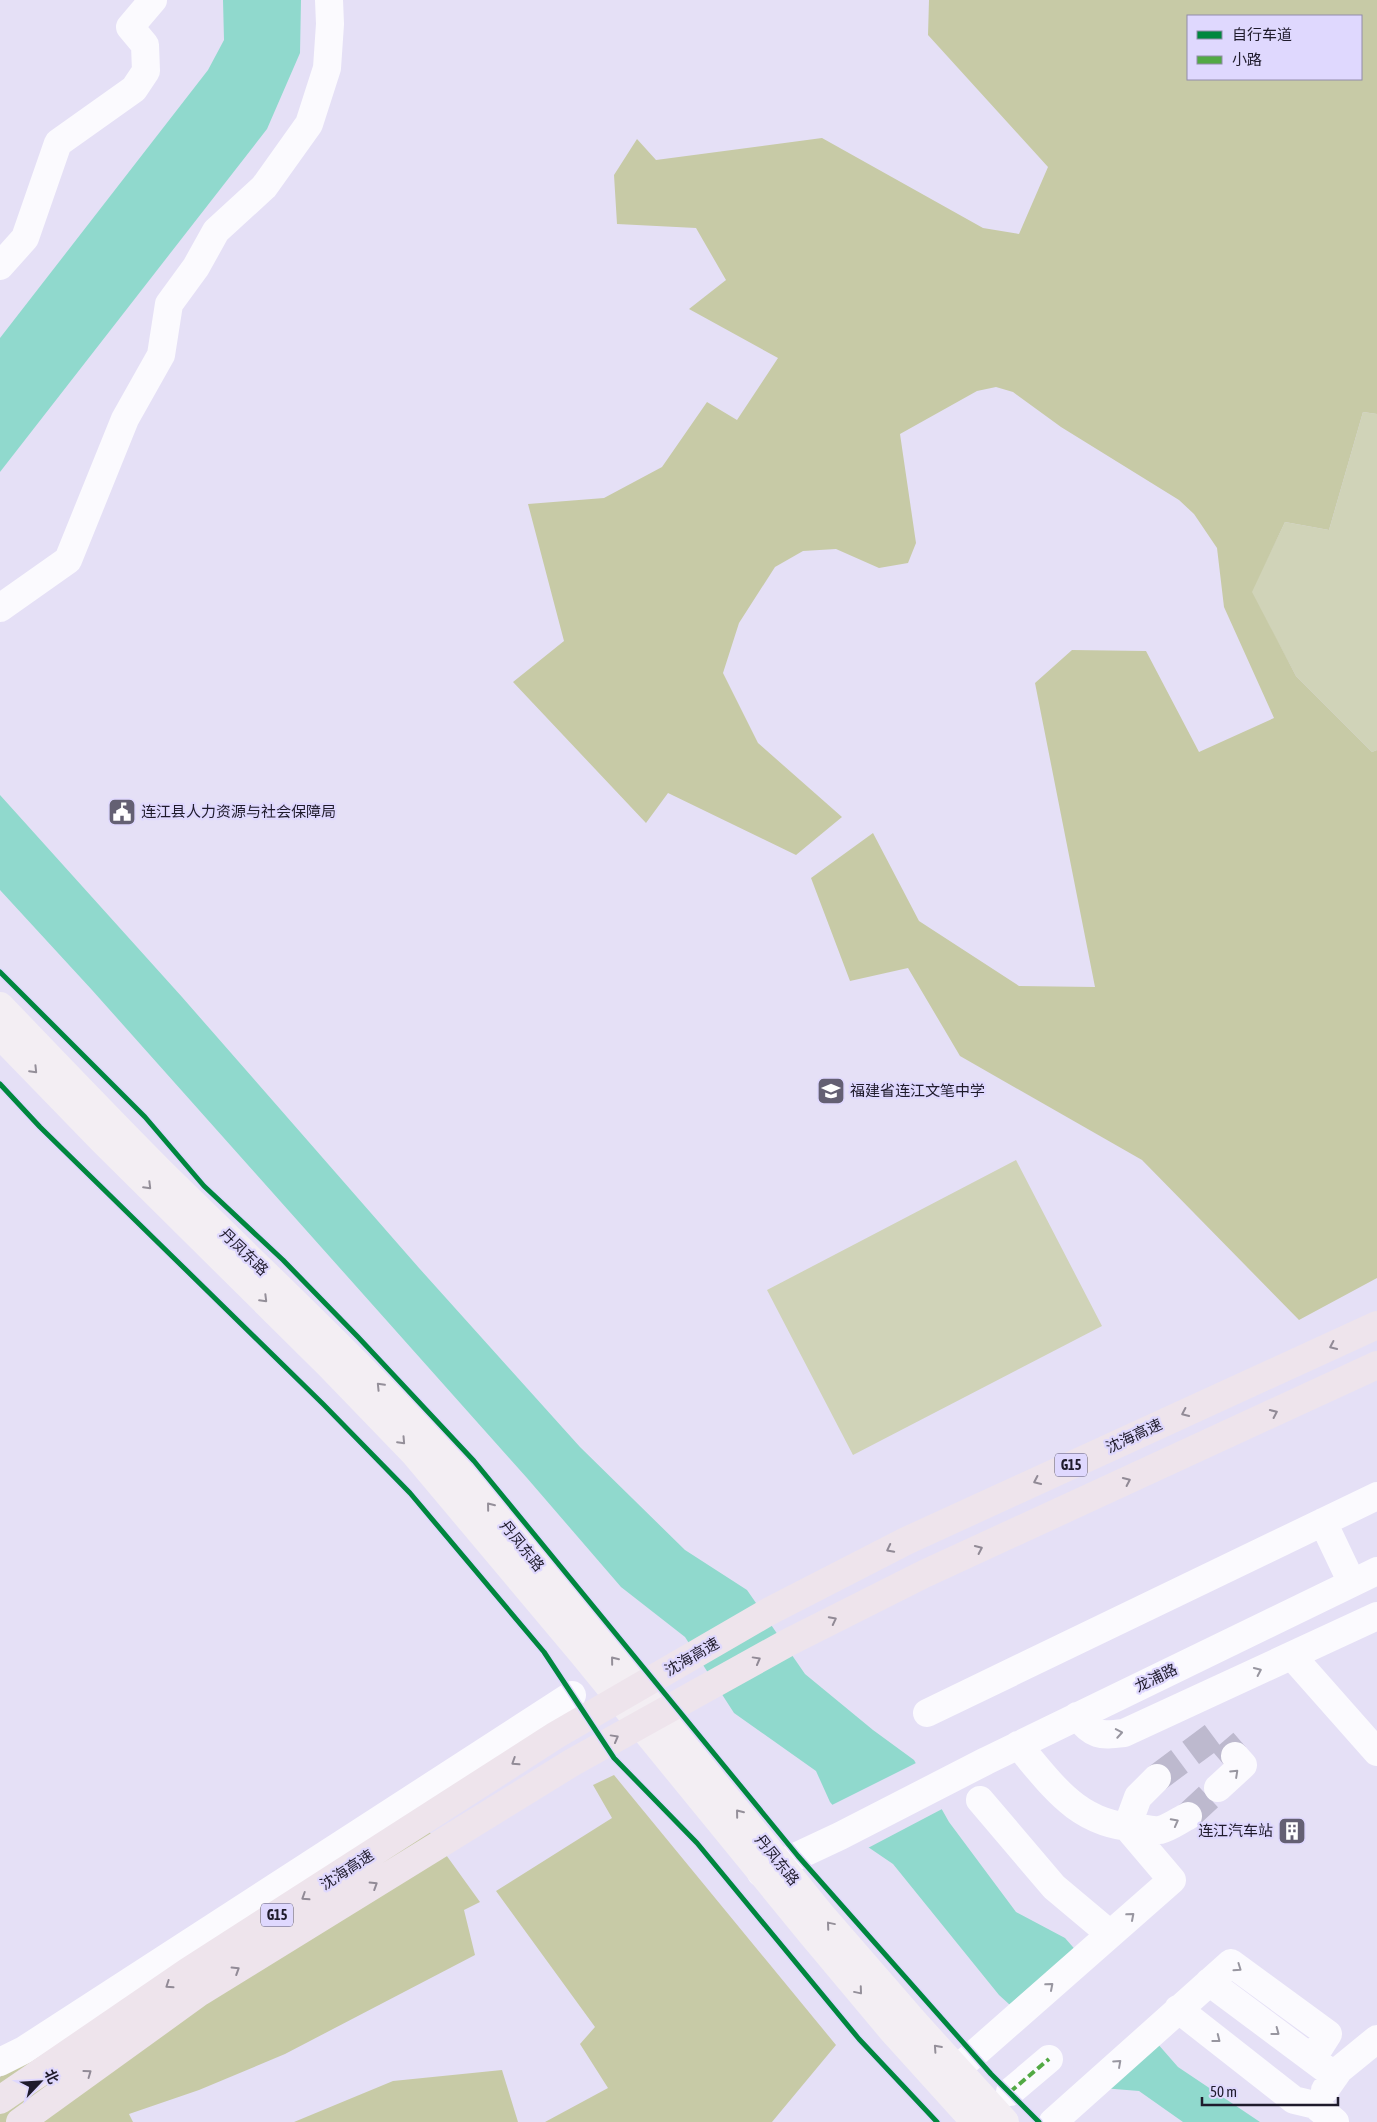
<svg xmlns="http://www.w3.org/2000/svg" width="1377" height="2122" font-family="'Asap Condensed','Noto Sans SC',sans-serif">
<style>
.green{fill:#d0d3b8}
.forest{fill:#c7caa6;fill-rule:evenodd}
.water{fill:#90d9cd}
.pier{fill:#e5e0f6}
.lines{fill:none;stroke-linecap:round;stroke-linejoin:round}
.minor-tunnel{stroke:#bdb9ce;stroke-width:28;stroke-dasharray:28 14;stroke-linecap:butt}
.minor{stroke:#fbfafe;stroke-width:28}
.major{stroke:#f3eef3;stroke-width:28}
.highway{stroke:#eee4ec;stroke-width:28}
.quiet{stroke:#52a944;stroke-width:4;stroke-dasharray:8 4;stroke-linecap:butt}
.cycleway-casing{stroke:#dfd8fe;stroke-width:8}
.cycleway{stroke:#00873e;stroke-width:5}
.oneway{stroke:#948f99}
.oneway2{stroke:#918a96}
.oneway3{stroke:#9896a0}
.labels{text-anchor:middle;stroke-width:4.5;stroke-linejoin:round;paint-order:stroke}
.shield{fill:#dfd8fe;stroke:#59546b;stroke-width:1}
.shield-label{font-size:14px;font-weight:bold;fill:#1f1b2c}
.poi-label{font-size:15px;fill:#1f1b2c;stroke:#dfd8fe;text-anchor:start}
.street-label{font-size:15px;fill:#1f1b2c;stroke:#dfd8fe}
</style>
<rect width="100%" height="100%" fill="#e5e0f6"/>
<!-- green -->
<path class="green" d="M1363 412 1377 414V750L1372 752 1296 676 1251 592 1285 522 1329 530Z
M1016 1160 1102 1326 853 1455 767 1290Z"/>
<!-- forest -->
<path class="forest" d="M929 0H1377V414L1363 412 1329 530 1285 522 1252 592 1296 676 1372 752 1377 750V1278L1299 1320 1142 1160 960 1056 908 968 850 981 811 878 873 833 919 921 1019 986 1095 987 1035 683 1072 650 1146 651 1199 752 1274 718 1224 607 1217 548 1194 514 1179 500 1061 427 1013 392 996 387 977 391 900 434 916 543 908 563 879 568 836 549 803 551 775 567 739 623 723 673 758 743 842 817 796 855 668 793 646 823 513 682 564 641 528 504 604 498 662 467 707 402 737 420 778 358 689 309 726 280 696 228 617 224 614 175 637 139 656 160 822 138 983 228 1019 234 1048 167 928 35ZM1188 16H1361V79H1188Z
M614 1775 836 2045 772 2122H545L608 2088 580 2044 595 2027 496 1891 612 1818 593 1785Z
M413 1809 480 1902 464 1910 475 1955 285 2054 199 2090 129 2114 133 2122H0V2077Z
M502 2070 518 2122H294L393 2081Z"/>
<!-- water -->
<path class="water" d="M223 0H301L300 53 267 129 0 472V338L208 70 224 40Z
M0 795 182 997 419 1268 580 1447 685 1550 747 1590 805 1674 873 1730 914 1760 949 1822 1016 1912 1065 1938 1178 2067 1260 2122H1183L1139 2091 1102 2088 999 1995 893 1864 868 1847 830 1802 816 1771 734 1713 685 1637 621 1587 527 1478 92 990 0 890Z"/>
<!-- pier -->
<path class="pier" d="M918 1762 944 1808 866 1849 830 1806Z
M1076 1947 1158 2041 1100 2090 1008 2006Z"/>
<g class="lines">
<!-- minor-tunnel -->
<path class="minor-tunnel" d="M1157 1778 1216 1734 1235 1756
M1188 1816 1218 1788"/>
<!-- minor -->
<path class="minor" d="M0 266 25 238 58 143 134 89 146 71 145 45 130 27 153 0
M0 608 68 560 125 419 161 355 169 304 196 267 216 231 264 187 309 124 327 68 330 24 329 0
M1323 1522 1352 1583
M1292 1656 1377 1752
M927 1713 1377 1496
M1077 1716C1094 1736 1099 1736 1124 1733L1377 1616
M1018 1745C1054 1787 1077 1824 1137 1828 1144 1828 1154 1831 1160 1830 1169 1828 1180 1820 1188 1816
M1218 1788 1243 1765 1235 1756
M980 1800 1054 1887 1110 1934
M1127 1827 1138 1797 1157 1778
M761 1873 840 1836 986 1761 1377 1571
M1209 1982 1335 2076
M1178 2009 1294 2100 1315 2105 1335 2122
M0 2062 24 2050 572 1695
M956 2070 1172 1880 1127 1827
M1325 2090 1339 2070 1377 2039
M1010 2092 1049 2059
M1053 2122 1231 1963 1328 2034 1312 2059"/>
<!-- major -->
<path class="major" d="M0 1006C56 1064 111 1122 168 1179 276 1285 386 1387 485 1501L823 1917 915 2023 1005 2122
M0 1035 102 1140 330 1366 414 1453 582 1653 813 1936 891 2029 975 2122"/>
<!-- highway -->
<path class="highway" d="M0 2100 187 1972 556 1735 768 1612 906 1541 1377 1325
M20 2122 200 1992 573 1762 789 1642 924 1574 1377 1365"/>
<!-- quiet -->
<path class="quiet" d="M1010 2092 1049 2059"/>
<defs>
<path id="cycleway" d="M0 972 145 1117 204 1186 283 1260 358 1337 474 1461 798 1856 991 2074 1039 2122
M0 1084 40 1127 323 1404 410 1493 544 1652 614 1758 697 1843 859 2039 937 2122"/>
</defs>
<!-- cycleway casing -->
<use href="#cycleway" class="cycleway-casing"/>
<!-- cycleway -->
<use href="#cycleway" class="cycleway"/>
</g>
<!-- one-way arrows -->
<defs><path id="oneway-chevron" d="M-2-3.5L2.5 0L-2 3.5" fill="none" stroke-width="1.6" stroke-linecap="round" stroke-linejoin="round" transform="scale(1.25)"/></defs>
<g class="oneway">
<use href="#oneway-chevron" transform="translate(34 1070) rotate(46)"/>
<use href="#oneway-chevron" transform="translate(148 1186) rotate(45)"/>
<use href="#oneway-chevron" transform="translate(264 1299) rotate(45)"/>
<use href="#oneway-chevron" transform="translate(380 1386) rotate(-134)"/>
<use href="#oneway-chevron" transform="translate(402 1441) rotate(47)"/>
<use href="#oneway-chevron" transform="translate(490 1506) rotate(-129)"/>
<use href="#oneway-chevron" transform="translate(614 1660) rotate(-129)"/>
<use href="#oneway-chevron" transform="translate(739 1813) rotate(-129)"/>
<use href="#oneway-chevron" transform="translate(830 1925) rotate(-130)"/>
<use href="#oneway-chevron" transform="translate(859 1991) rotate(50)"/>
<use href="#oneway-chevron" transform="translate(937 2048) rotate(-132)"/>
</g>
<g class="oneway2">
<use href="#oneway-chevron" transform="translate(1333 1346) rotate(155)"/>
<use href="#oneway-chevron" transform="translate(1185 1413) rotate(155)"/>
<use href="#oneway-chevron" transform="translate(1274 1413) rotate(-25)"/>
<use href="#oneway-chevron" transform="translate(1037 1481) rotate(155)"/>
<use href="#oneway-chevron" transform="translate(1127 1481) rotate(-25)"/>
<use href="#oneway-chevron" transform="translate(890 1549) rotate(153)"/>
<use href="#oneway-chevron" transform="translate(979 1549) rotate(-25)"/>
<use href="#oneway-chevron" transform="translate(833 1620) rotate(-27)"/>
<use href="#oneway-chevron" transform="translate(757 1660) rotate(-29)"/>
<use href="#oneway-chevron" transform="translate(615 1738) rotate(-29)"/>
<use href="#oneway-chevron" transform="translate(515 1762) rotate(147)"/>
<use href="#oneway-chevron" transform="translate(374 1885) rotate(-32)"/>
<use href="#oneway-chevron" transform="translate(305 1897) rotate(147)"/>
<use href="#oneway-chevron" transform="translate(236 1970) rotate(-32)"/>
<use href="#oneway-chevron" transform="translate(169 1985) rotate(146)"/>
<use href="#oneway-chevron" transform="translate(88 2073) rotate(-36)"/>
</g>
<g class="oneway3">
<use href="#oneway-chevron" transform="translate(1258 1671) rotate(-25)"/>
<use href="#oneway-chevron" transform="translate(1119 1733) rotate(-10)"/>
<use href="#oneway-chevron" transform="translate(1235 1773) rotate(-43)"/>
<use href="#oneway-chevron" transform="translate(1175 1822) rotate(-28)"/>
<use href="#oneway-chevron" transform="translate(1131 1916) rotate(-41)"/>
<use href="#oneway-chevron" transform="translate(1238 1968) rotate(35)"/>
<use href="#oneway-chevron" transform="translate(1050 1986) rotate(-41)"/>
<use href="#oneway-chevron" transform="translate(1276 2032) rotate(37)"/>
<use href="#oneway-chevron" transform="translate(1217 2039) rotate(38)"/>
<use href="#oneway-chevron" transform="translate(1118 2063) rotate(-42)"/>
</g>
<!-- icons -->
<defs>
<symbol id="civic-square" viewBox="-11 -11 22 22"><rect x="-9" y="-9" width="18" height="18" rx="4" fill="#646073" stroke="#dfd8fe"/><path d="M-.6-6.5H3V-4.5H.6V-3L4-1V1h2V6H-6V1h2V-1L-.6-3ZM-1.2 2.5V6h2.4V2.5Z" fill="#fff"/></symbol>
<symbol id="school-square" viewBox="-11 -11 22 22"><rect x="-9" y="-9" width="18" height="18" rx="4" fill="#646073" stroke="#dfd8fe"/><path d="M0-5L7-2L0 1L-7-2ZM-4 1L0 2.5L4 1V4Q0 6-4 4Z" fill="#fff"/></symbol>
<symbol id="building-square" viewBox="-11 -11 22 22"><rect x="-9" y="-9" width="18" height="18" rx="4" fill="#646073" stroke="#dfd8fe"/><path d="M-4-6H4V6H1V3H-1V6H-4ZM-2.5-4.3h1.7v1.8h-1.7ZM.8-4.3h1.7v1.8H.8ZM-2.5-1h1.7V.8h-1.7ZM.8-1h1.7V.8H.8Z" fill="#fff"/></symbol>
</defs>
<g fill-rule="evenodd">
<use href="#civic-square" x="106" y="796" width="32" height="32"/>
<use href="#school-square" x="815" y="1075" width="32" height="32"/>
<use href="#building-square" x="1276" y="1815" width="32" height="32"/>
</g>
<g class="labels">
<!-- shield labels -->
<g class="shield">
<rect x="1055" y="1453.5" width="32" height="23" rx="4"/>
<rect x="261" y="1903.5" width="32" height="23" rx="4"/>
</g>
<g class="shield-label">
<text x="1071" y="1470">G15</text>
<text x="277" y="1920">G15</text>
</g>
<!-- poi labels -->
<g class="poi-label">
<text x="141" y="817">连江县人力资源与社会保障局</text>
<text x="850" y="1096">福建省连江文笔中学</text>
<text x="1273" y="1836" text-anchor="end">连江汽车站</text>
</g>
<!-- street labels -->
<g class="street-label">
<text transform="translate(244 1252) rotate(44)" y="5">丹凤东路</text>
<text transform="translate(1134 1436) rotate(-25)" y="5">沈海高速</text>
<text transform="translate(522 1546) rotate(51)" y="5">丹凤东路</text>
<text transform="translate(692 1657) rotate(-30)" y="5">沈海高速</text>
<text transform="translate(1156 1678) rotate(-26)" y="5">龙浦路</text>
<text transform="translate(777 1860) rotate(51)" y="5">丹凤东路</text>
<text transform="translate(347 1870) rotate(-33)" y="5">沈海高速</text>
</g>
</g>
<!-- legend -->
<rect x="1187" y="15" width="175" height="65" fill="#dfd8fe" stroke="#928caa"/>
<rect x="1197" y="31" width="25" height="8" fill="#00873e" stroke="#928caa"/>
<text x="1232" y="40" font-size="15" fill="#1f1b2c">自行车道</text>
<rect x="1197" y="56" width="25" height="8" fill="#52a944" stroke="#928caa"/>
<text x="1232" y="65" font-size="15" fill="#1f1b2c">小路</text>
<!-- north arrow -->
<g transform="translate(40 2082) rotate(65)" stroke="#dfd8fe" stroke-width="4" paint-order="stroke">
<path d="M0-4L9 19L0 12L-9 19Z" fill="#1f1b2c"/>
<text y="-8" font-size="14" font-weight="bold" text-anchor="middle" fill="#1f1b2c">北</text>
</g>
<!-- scale -->
<path d="M1202 2097v8h136v-8" fill="none" stroke="#1f1b2c" stroke-width="2.5"/>
<text x="1210" y="2097" font-size="15" fill="#1f1b2c" stroke="#dfd8fe" stroke-width="4" paint-order="stroke">50 m</text>
</svg>
